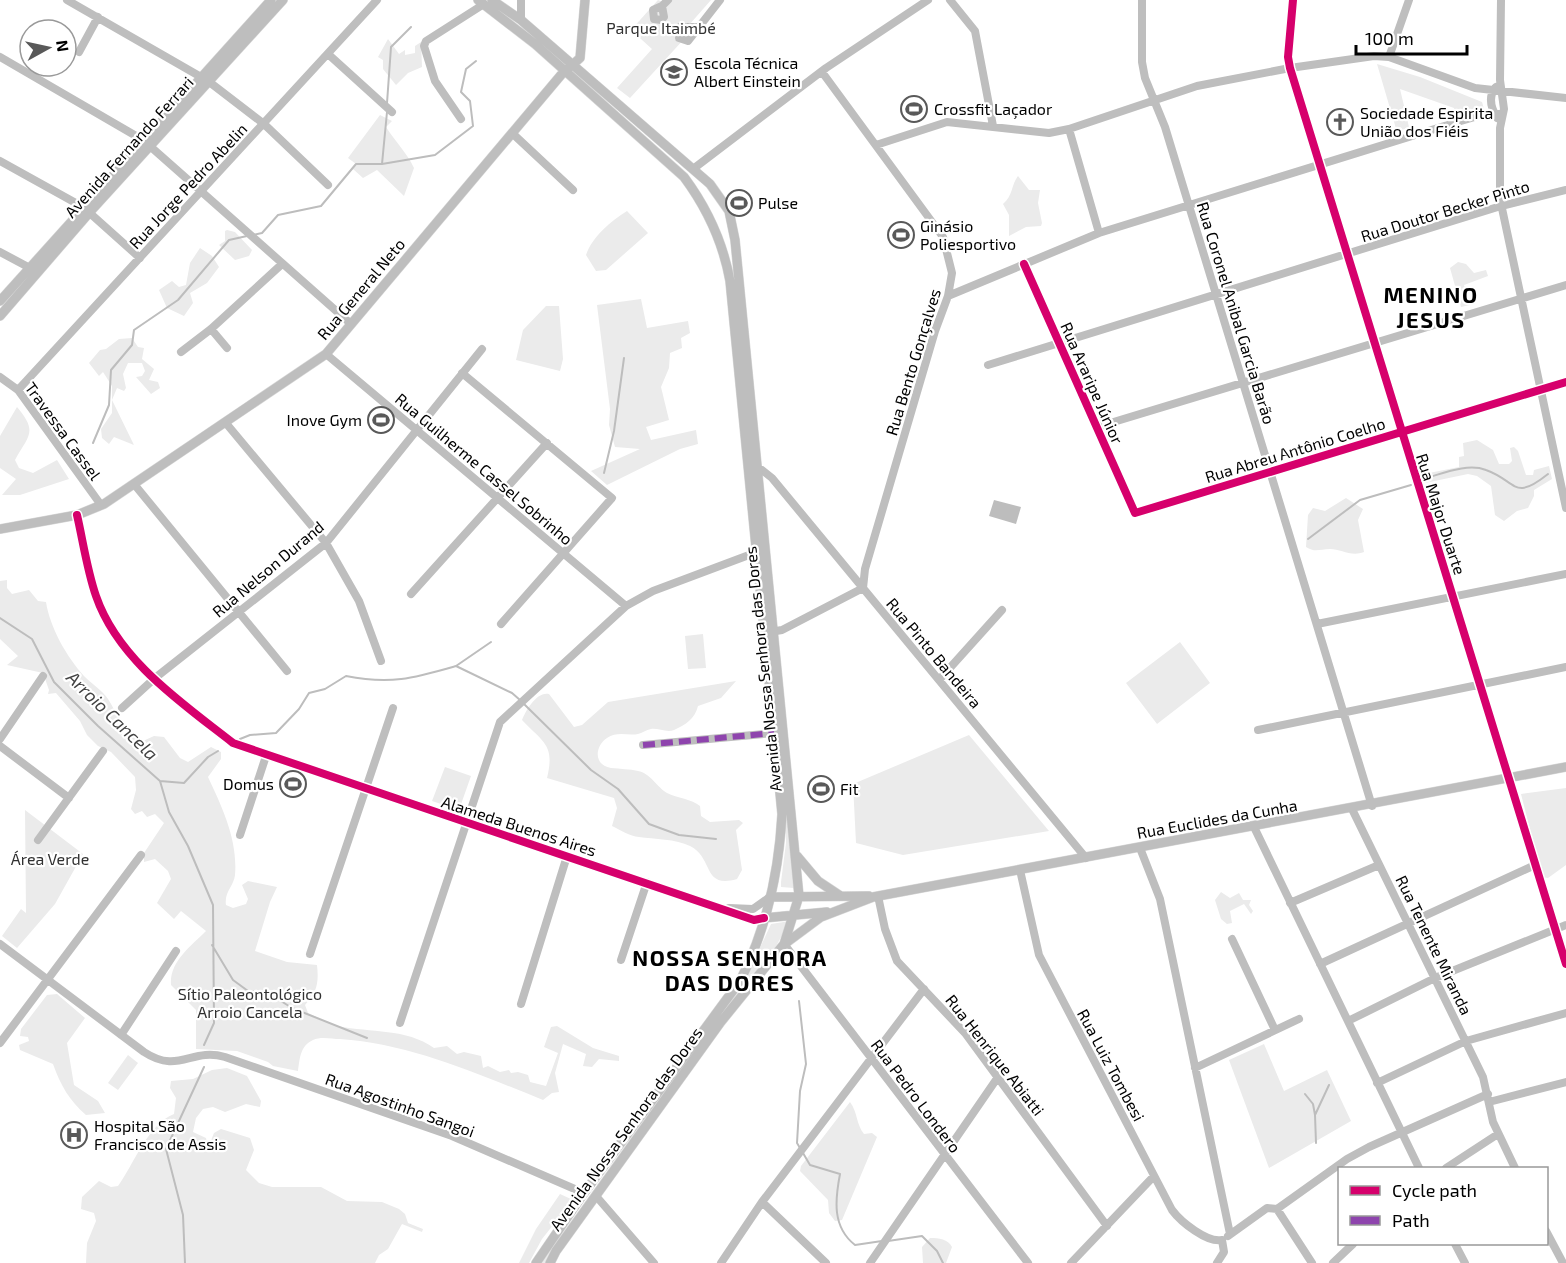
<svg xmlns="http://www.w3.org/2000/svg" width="1566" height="1263" font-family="'Exo 2',sans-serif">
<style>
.green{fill:#ebebeb}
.water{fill:#bdbdbd}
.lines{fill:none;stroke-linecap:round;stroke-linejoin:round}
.stream{stroke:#bdbdbd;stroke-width:2}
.major-casing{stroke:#dbdbdb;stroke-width:10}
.minor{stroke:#bebebe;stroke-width:8}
.major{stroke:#bebebe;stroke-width:9}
.quiet{stroke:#8e44ad;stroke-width:6;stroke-dasharray:12 6;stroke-linecap:butt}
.cycleway-casing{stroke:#fff;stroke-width:11}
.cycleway{stroke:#d6006c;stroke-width:8}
.labels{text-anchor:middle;stroke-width:4.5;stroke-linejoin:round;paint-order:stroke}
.park-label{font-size:16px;fill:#313131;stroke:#fff}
.poi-label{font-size:16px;fill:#000;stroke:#fff;text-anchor:start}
.street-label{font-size:16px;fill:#000;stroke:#fff}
.water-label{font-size:18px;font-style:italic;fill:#424242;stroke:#fff}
.district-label{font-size:22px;font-weight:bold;letter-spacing:1.5px;fill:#000;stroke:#fff}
</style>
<rect width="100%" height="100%" fill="#fff"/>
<!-- green -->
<path class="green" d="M658 0 668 4 671 0H711L682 33 685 38 630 98 617 88 652 49 631 30Z
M388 39 399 54 405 50V55L415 53V46L421 42 422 67 408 73 396 85 383 69V60L378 57Z
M1377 64 1420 77 1482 102 1484 109 1457 117 1454 108 1400 89 1409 127 1397 132Z
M380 115 392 121 386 127C395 141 407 153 414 168L404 196 377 170 363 178 353 169 356 164 348 158Z
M1018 176 1029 190H1040L1038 203 1042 223 1041 226 1026 227 1009 236V215L1003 204C1013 196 1011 185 1018 176Z
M627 211 648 233 606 270 596 271 586 255C592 237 611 221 627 211Z
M227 230 235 232 252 250 249 256 235 260 219 245 225 241V231Z
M200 248 212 256 219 267 207 283 190 293 193 303 184 316 167 308 159 290 172 281 179 287 186 285 190 263Z
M1458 262 1466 264 1474 273 1486 270 1488 276 1464 285 1470 305 1461 307 1450 268Z
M641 299 647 328 688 321 690 333 681 338 682 348 670 353 669 368 661 387 669 420 646 427 651 440 696 430 698 444 680 449 607 485 591 471 640 449 615 447 609 425 610 409 597 305Z
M546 306H559L563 359 560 371 516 360 523 330Z
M132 338 138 347 144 348 142 359 154 369 149 380 158 382 160 388 151 394 136 377 142 376 145 371 142 363H128L123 374 126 388 124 391 117 388 112 400 134 445 114 437 109 444 102 438 101 429 112 413V386L103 372 99 376 89 363 100 350 106 349 119 339Z
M17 407C38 432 29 435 15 460L19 468 33 473 57 460 69 479 20 495H2L16 479 0 468V436Z
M1477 440 1493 450 1499 464H1509L1512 461 1510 448 1514 447 1518 451 1526 475H1533L1534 470 1549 466 1552 479 1534 490V496L1528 508 1517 511 1504 521 1495 515 1491 486 1477 476 1468 474 1425 483 1424 474 1459 467V457L1464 456 1463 443Z
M1346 498 1363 509 1358 520 1364 552C1351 557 1341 549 1330 549 1320 549 1315 553 1306 547L1308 515 1313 508 1325 511Z
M7 580V588L12 594 29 590 38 601 46 602C50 628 67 657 84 676 92 684 102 690 108 699 118 715 125 733 143 741L154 736 164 737 180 758 188 762 211 747 221 752V759L208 777C222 807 238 840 235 875 234 886 224 892 226 905L233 908 246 904 248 899 242 885 248 881 277 887 270 902 255 951 287 962 317 965C319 983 317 992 305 1005L308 1013C317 1017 328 1023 338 1026 371 1033 406 1028 434 1048L447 1046 457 1054 464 1052 481 1056 483 1068 488 1066 500 1072 509 1070 511 1073 518 1072 528 1075 530 1082 546 1086 558 1053 544 1047 551 1027 557 1026 593 1048 619 1056V1061L599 1059 592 1067 583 1066 586 1054 563 1044 555 1073 559 1092 552 1093 543 1100C478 1074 411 1044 340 1039 332 1039 321 1036 313 1040 300 1046 300 1058 298 1071L273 1066 268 1062 237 1051 196 1049V1010L171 985C169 962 191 946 206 931L181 911 174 919 157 903 171 879 168 871 155 859 144 862V853L164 823 155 814 147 817 142 811 135 814 131 809 136 790 135 777 111 752 98 746 87 735 80 721 56 693 48 694 49 690 43 673 7 665 18 656 0 639V581Z
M703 634 706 668 688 669 685 636Z
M1180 642 1210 683 1157 724 1126 683Z
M736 681 721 698 698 706C695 719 685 725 674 730 667 733 658 728 651 729 646 730 642 733 638 734 628 736 617 731 607 738 595 746 593 765 611 768 620 769 630 769 638 771 650 773 657 787 667 793 677 798 692 799 700 806L701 816 710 822 739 820 743 823 736 830 742 870 737 879C702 889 714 858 690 846 676 839 654 839 639 837 630 836 620 830 612 826L617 808 614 798 547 778C555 745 544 743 522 720 526 710 537 691 549 694L574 727 582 725 608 702Z
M969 735 1049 831 903 855 856 843 853 784Z
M445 767 471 776 459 810 432 801Z
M785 774 794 888 781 887V882L786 843Z
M1566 788V865L1548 878 1542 877 1521 794Z
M25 810 83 854 55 904 17 948 2 936 21 909 26 913Z
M1221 892 1230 898 1239 893 1243 900H1251L1249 905 1253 911 1251 914 1244 904 1230 911 1232 923 1227 924 1221 919 1215 900Z
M790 921 775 948 567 1228 546 1263H541L747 976 771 924Z
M57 994 85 1018 67 1043 74 1085 98 1101 105 1113 86 1115C69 1100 61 1086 53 1064L20 1050 19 1045 29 1041 28 1037 20 1036 21 1029 47 995Z
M1264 1044 1284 1091 1327 1070 1351 1121 1269 1168 1229 1060Z
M128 1055 138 1063 118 1090 108 1083Z
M227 1068 247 1076 261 1101 260 1107 246 1104 225 1112 213 1107 203 1109 196 1118 193 1132 206 1138 208 1148 214 1133 221 1129 250 1138 254 1150 246 1170 259 1183 272 1187H321L347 1201 382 1202 399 1209 405 1214 408 1223 423 1229 422 1232 402 1224 388 1249 379 1255 375 1263H86L87 1243 96 1221 94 1213 81 1209 82 1197 99 1181 111 1187 118 1186C134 1164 148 1124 174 1114L176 1098 170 1088 171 1081 193 1079 212 1070Z
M850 1102C858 1113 856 1124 864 1134L872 1133 877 1137 842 1220 835 1221 829 1213 828 1200 800 1171 801 1166Z
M560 1194 573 1200 542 1239 529 1263H519L536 1229Z
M930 1238C939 1238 948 1239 952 1247L946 1263H923L922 1247Z"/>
<!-- water -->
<path class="water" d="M994 500 1021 507 1016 524 989 516Z"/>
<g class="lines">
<!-- stream -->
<path class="stream" d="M387 103 391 47 411 27
M382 164 435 155 473 126 470 101 461 92 466 69 476 61
M253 235 262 233 278 215 321 206 356 164H382L387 112
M93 443 109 405 111 370 132 345 134 330 178 300 229 240 247 236
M604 473 614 431 624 358
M1426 478C1444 473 1468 463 1486 470 1517 481 1513 502 1548 474
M1308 539 1360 500 1411 485
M0 618 32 639 54 682 98 726 160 781
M456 666 491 642
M524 704 591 770 618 789 649 824 679 835 716 839
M240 739 250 735 276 733 299 709 309 693 325 689 346 676C391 685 414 678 456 666L512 693 520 700
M160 781 169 812 188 846 213 905 214 1023 204 1045
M160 781 184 783 208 757 218 751
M212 945 233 980 248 991H265L292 1008 367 1038
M799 1001 806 1064 800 1091 797 1143 800 1148
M1305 1094 1313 1104 1315 1115
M1316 1143 1315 1115 1329 1085
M803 1153 810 1165 840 1174C835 1200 832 1227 855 1245L882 1241
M888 1241 922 1236 937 1251 943 1263
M185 1263 183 1215 166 1149 204 1067"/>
<defs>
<path id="major" d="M478 0 535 44 684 177C707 208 723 242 730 281L782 814C779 871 766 930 740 981L584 1193 536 1263
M492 0 521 20 710 184 729 211 735 240 799 896 784 944 720 1023 556 1251 550 1263
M0 301 271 0
M0 316 89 213 283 0
M0 529 77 515 104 504 326 354 561 75 580 58 585 0
M797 856 818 881 839 895
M770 897 869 896
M764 918 827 912
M786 943 821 917 873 897 1566 767"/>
</defs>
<!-- major casing -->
<use href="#major" class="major-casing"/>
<!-- minor -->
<path class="minor" d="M67 0 208 81 264 124 328 185
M521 0V20
M950 0 975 31 993 126
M1142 0V62L1145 78 1165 127 1372 806
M1293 0 1288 57 1290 68 1566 964
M1501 0 1500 80 1504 109 1500 128V199L1566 508
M662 6 664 17 661 20 654 19 653 10 662 6 668 0
M697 27H680L679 38 688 41 720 0
M79 52 98 17
M328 54 392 112
M0 57 143 140 351 324
M1389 57 1409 0
M822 72 943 237 952 273 948 296 935 331 865 569 863 588
M1496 87C1488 96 1491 108 1497 118
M461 119 435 81 424 46 426 41 484 4
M1069 129 1099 233
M512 133 573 190
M876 145 947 122 1049 133 1069 129 1197 86 1290 68 1374 56 1389 57 1475 88 1566 98
M0 161 83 207 140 258
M693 169 826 68 928 0
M0 252 30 268
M1024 264 1135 513 1566 382
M948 296 1099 233 1454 123 1485 114H1502
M211 329 227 348
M181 352 211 329 282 264
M326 354 626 606
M988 365 1501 206 1566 190
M462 373 612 498 501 624
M0 377 18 390 101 505
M18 390 377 0
M225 422 326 543 359 601 381 661
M1097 427 1566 285
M754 469 762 470 772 478 1086 858
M134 484 287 671
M77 515C83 541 87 570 96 596 118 660 182 703 233 743L754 920 764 918
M411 594 547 443
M1317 624 1566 574
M770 632 782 630 863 588
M939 680 1002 610
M122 708 155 678 326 543 482 349
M1258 730 1566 667
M0 739 43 676
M643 745 774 733
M0 746 69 798
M1352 809 1483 1077 1493 1122 1515 1168
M1254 827 1419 1168
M240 835 266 756
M38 840 103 751
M1140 848 1160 899 1230 1234
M1020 870 1039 955 1172 1210C1181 1222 1207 1243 1222 1240
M878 896 885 929 897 961 965 1033 1107 1226
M1290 903 1379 865
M729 908 753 909 770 897
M1232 939 1275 1030
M0 944 144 1052C179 1075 191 1047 225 1057L452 1136 584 1193
M784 944 1028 1263
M310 954 393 708
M621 960 647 882
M1320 964 1535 865
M521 1004 567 856
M1348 1021 1435 978 1566 925
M400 1023 500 722 626 606 653 591 757 552
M121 1035 176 951
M0 1043 141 855
M1195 1068 1299 1019
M1377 1083 1466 1041 1566 1013
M1489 1102 1566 1082
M1446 1168 1498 1134
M596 1196 654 1263
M762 1202 826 1263
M1277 1209 1312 1263
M1546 1231 1563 1263
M1228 1236 1267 1208 1277 1209 1347 1159 1369 1147 1488 1094
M1455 1244 1465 1263
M721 1263 762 1202 924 989
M870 1263 998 1077
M1071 1263 1154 1176
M1217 1263 1224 1252 1222 1240
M1333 1263 1353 1244"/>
<!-- major -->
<use href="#major" class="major"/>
<!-- quiet -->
<path class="quiet" d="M643 745 774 733"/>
<defs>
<path id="cycleway" d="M1293 0 1288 57 1290 68 1566 964
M1024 264 1135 513 1566 382
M77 515C83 541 87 570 96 596 118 660 182 703 233 743L754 920 764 918"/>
</defs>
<!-- cycleway casing -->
<use href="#cycleway" class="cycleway-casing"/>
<!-- cycleway -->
<use href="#cycleway" class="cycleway"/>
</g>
<!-- icons -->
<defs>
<symbol id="university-ring" viewBox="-11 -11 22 22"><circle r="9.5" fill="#fff" stroke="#595959" stroke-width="1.5"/><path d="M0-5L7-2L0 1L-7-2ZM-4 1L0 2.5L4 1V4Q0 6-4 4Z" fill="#595959"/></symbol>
<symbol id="stadium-ring" viewBox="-11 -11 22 22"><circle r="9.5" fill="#fff" stroke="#595959" stroke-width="1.5"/><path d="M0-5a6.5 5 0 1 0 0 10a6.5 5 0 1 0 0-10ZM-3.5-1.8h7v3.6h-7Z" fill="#595959"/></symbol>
<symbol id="church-ring" viewBox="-11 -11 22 22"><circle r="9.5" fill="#fff" stroke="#595959" stroke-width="1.5"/><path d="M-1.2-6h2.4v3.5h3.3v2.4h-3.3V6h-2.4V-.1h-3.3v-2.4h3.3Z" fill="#595959"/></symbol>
<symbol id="hospital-ring" viewBox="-11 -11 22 22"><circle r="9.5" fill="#fff" stroke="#595959" stroke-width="1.5"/><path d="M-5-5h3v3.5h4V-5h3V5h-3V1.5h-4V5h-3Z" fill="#595959"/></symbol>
</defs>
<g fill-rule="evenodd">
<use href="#university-ring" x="659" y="57" width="30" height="30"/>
<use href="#stadium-ring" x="899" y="94" width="30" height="30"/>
<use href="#church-ring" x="1325" y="107" width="30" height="30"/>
<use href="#stadium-ring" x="724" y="188" width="30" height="30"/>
<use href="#stadium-ring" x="886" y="220" width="30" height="30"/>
<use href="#stadium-ring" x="366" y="405" width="30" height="30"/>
<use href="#stadium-ring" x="278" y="769" width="30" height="30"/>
<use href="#stadium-ring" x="806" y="774" width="30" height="30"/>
<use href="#hospital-ring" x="59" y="1120" width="30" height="30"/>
</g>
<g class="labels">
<!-- park labels -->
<g class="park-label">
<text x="661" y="34">Parque Itaimbé</text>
<text x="50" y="865">Área Verde</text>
<text x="250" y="1000">Sítio Paleontológico<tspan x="250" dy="18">Arroio Cancela</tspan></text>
</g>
<!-- poi labels -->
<g class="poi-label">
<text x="694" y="69">Escola Técnica<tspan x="694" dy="18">Albert Einstein</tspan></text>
<text x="934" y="115">Crossfit Laçador</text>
<text x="1360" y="119">Sociedade Espirita<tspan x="1360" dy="18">União dos Fiéis</tspan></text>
<text x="758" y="209">Pulse</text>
<text x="920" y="232">Ginásio<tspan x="920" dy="18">Poliesportivo</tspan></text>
<text x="362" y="426" text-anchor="end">Inove Gym</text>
<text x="274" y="790" text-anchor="end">Domus</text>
<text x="840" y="795">Fit</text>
<text x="94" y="1132">Hospital São<tspan x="94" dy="18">Francisco de Assis</tspan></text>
</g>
<!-- street labels -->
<g class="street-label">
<text transform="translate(129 147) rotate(-48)" y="6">Avenida Fernando Ferrari</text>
<text transform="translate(188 186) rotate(-47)" y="6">Rua Jorge Pedro Abelin</text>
<text transform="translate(1445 211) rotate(-17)" y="6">Rua Doutor Becker Pinto</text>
<text transform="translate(361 289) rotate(-50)" y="6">Rua General Neto</text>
<text transform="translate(1236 313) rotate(73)" y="6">Rua Coronel Anibal Garcia Barão</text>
<text transform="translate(913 362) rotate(-73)" y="6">Rua Bento Gonçalves</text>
<text transform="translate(1092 383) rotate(66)" y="6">Rua Araripe Júnior</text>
<text transform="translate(63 431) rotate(54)" y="6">Travessa Cassel</text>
<text transform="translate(1295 450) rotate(-17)" y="6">Rua Abreu Antônio Coelho</text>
<text transform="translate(484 469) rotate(40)" y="6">Rua Guilherme Cassel Sobrinho</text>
<text transform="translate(1441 514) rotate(72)" y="6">Rua Major Duarte</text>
<text transform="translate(268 569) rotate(-40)" y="6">Rua Nelson Durand</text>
<text transform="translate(934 653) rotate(50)" y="6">Rua Pinto Bandeira</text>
<text transform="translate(763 669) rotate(-96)" y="6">Avenida Nossa Senhora das Dores</text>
<text transform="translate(1217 819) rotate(-10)" y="6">Rua Euclides da Cunha</text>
<text transform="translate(519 826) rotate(18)" y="6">Alameda Buenos Aires</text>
<text transform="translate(1434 945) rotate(64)" y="6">Rua Tenente Miranda</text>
<text transform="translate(995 1055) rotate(52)" y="6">Rua Henrique Abiatti</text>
<text transform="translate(1111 1065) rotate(62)" y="6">Rua Luiz Tombesi</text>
<text transform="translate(916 1096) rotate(53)" y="6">Rua Pedro Londero</text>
<text transform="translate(400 1105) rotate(20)" y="6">Rua Agostinho Sangoi</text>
<text transform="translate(626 1129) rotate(-54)" y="6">Avenida Nossa Senhora das Dores</text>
</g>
<!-- water labels -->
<g class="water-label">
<text transform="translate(112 716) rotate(44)" y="6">Arroio Cancela</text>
</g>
<!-- district labels -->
<g class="district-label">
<text x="1431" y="303">MENINO<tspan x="1431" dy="25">JESUS</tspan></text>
<text x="730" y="966">NOSSA SENHORA<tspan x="730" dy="25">DAS DORES</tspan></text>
</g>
</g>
<!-- legend -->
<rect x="1338" y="1167" width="210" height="78" fill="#ffffff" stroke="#999999" stroke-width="1.5"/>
<rect x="1350" y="1186" width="30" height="9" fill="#d6006c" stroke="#999999" stroke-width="1.5"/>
<text x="1392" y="1197" font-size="18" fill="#000000">Cycle path</text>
<rect x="1350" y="1216" width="30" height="9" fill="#8e44ad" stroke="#999999" stroke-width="1.5"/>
<text x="1392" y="1227" font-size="18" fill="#000000">Path</text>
<!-- north arrow -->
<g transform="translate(48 48) rotate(82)"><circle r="28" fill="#ffffff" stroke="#999999" stroke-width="1.5"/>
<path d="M0-4.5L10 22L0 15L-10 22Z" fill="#595959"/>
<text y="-9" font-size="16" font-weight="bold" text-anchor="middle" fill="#000000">N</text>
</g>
<!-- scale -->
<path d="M1356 45v9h111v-9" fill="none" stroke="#000000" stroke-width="3"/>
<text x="1365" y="45" font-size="18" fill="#000000" stroke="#ffffff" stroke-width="4.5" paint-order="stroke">100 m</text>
</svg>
